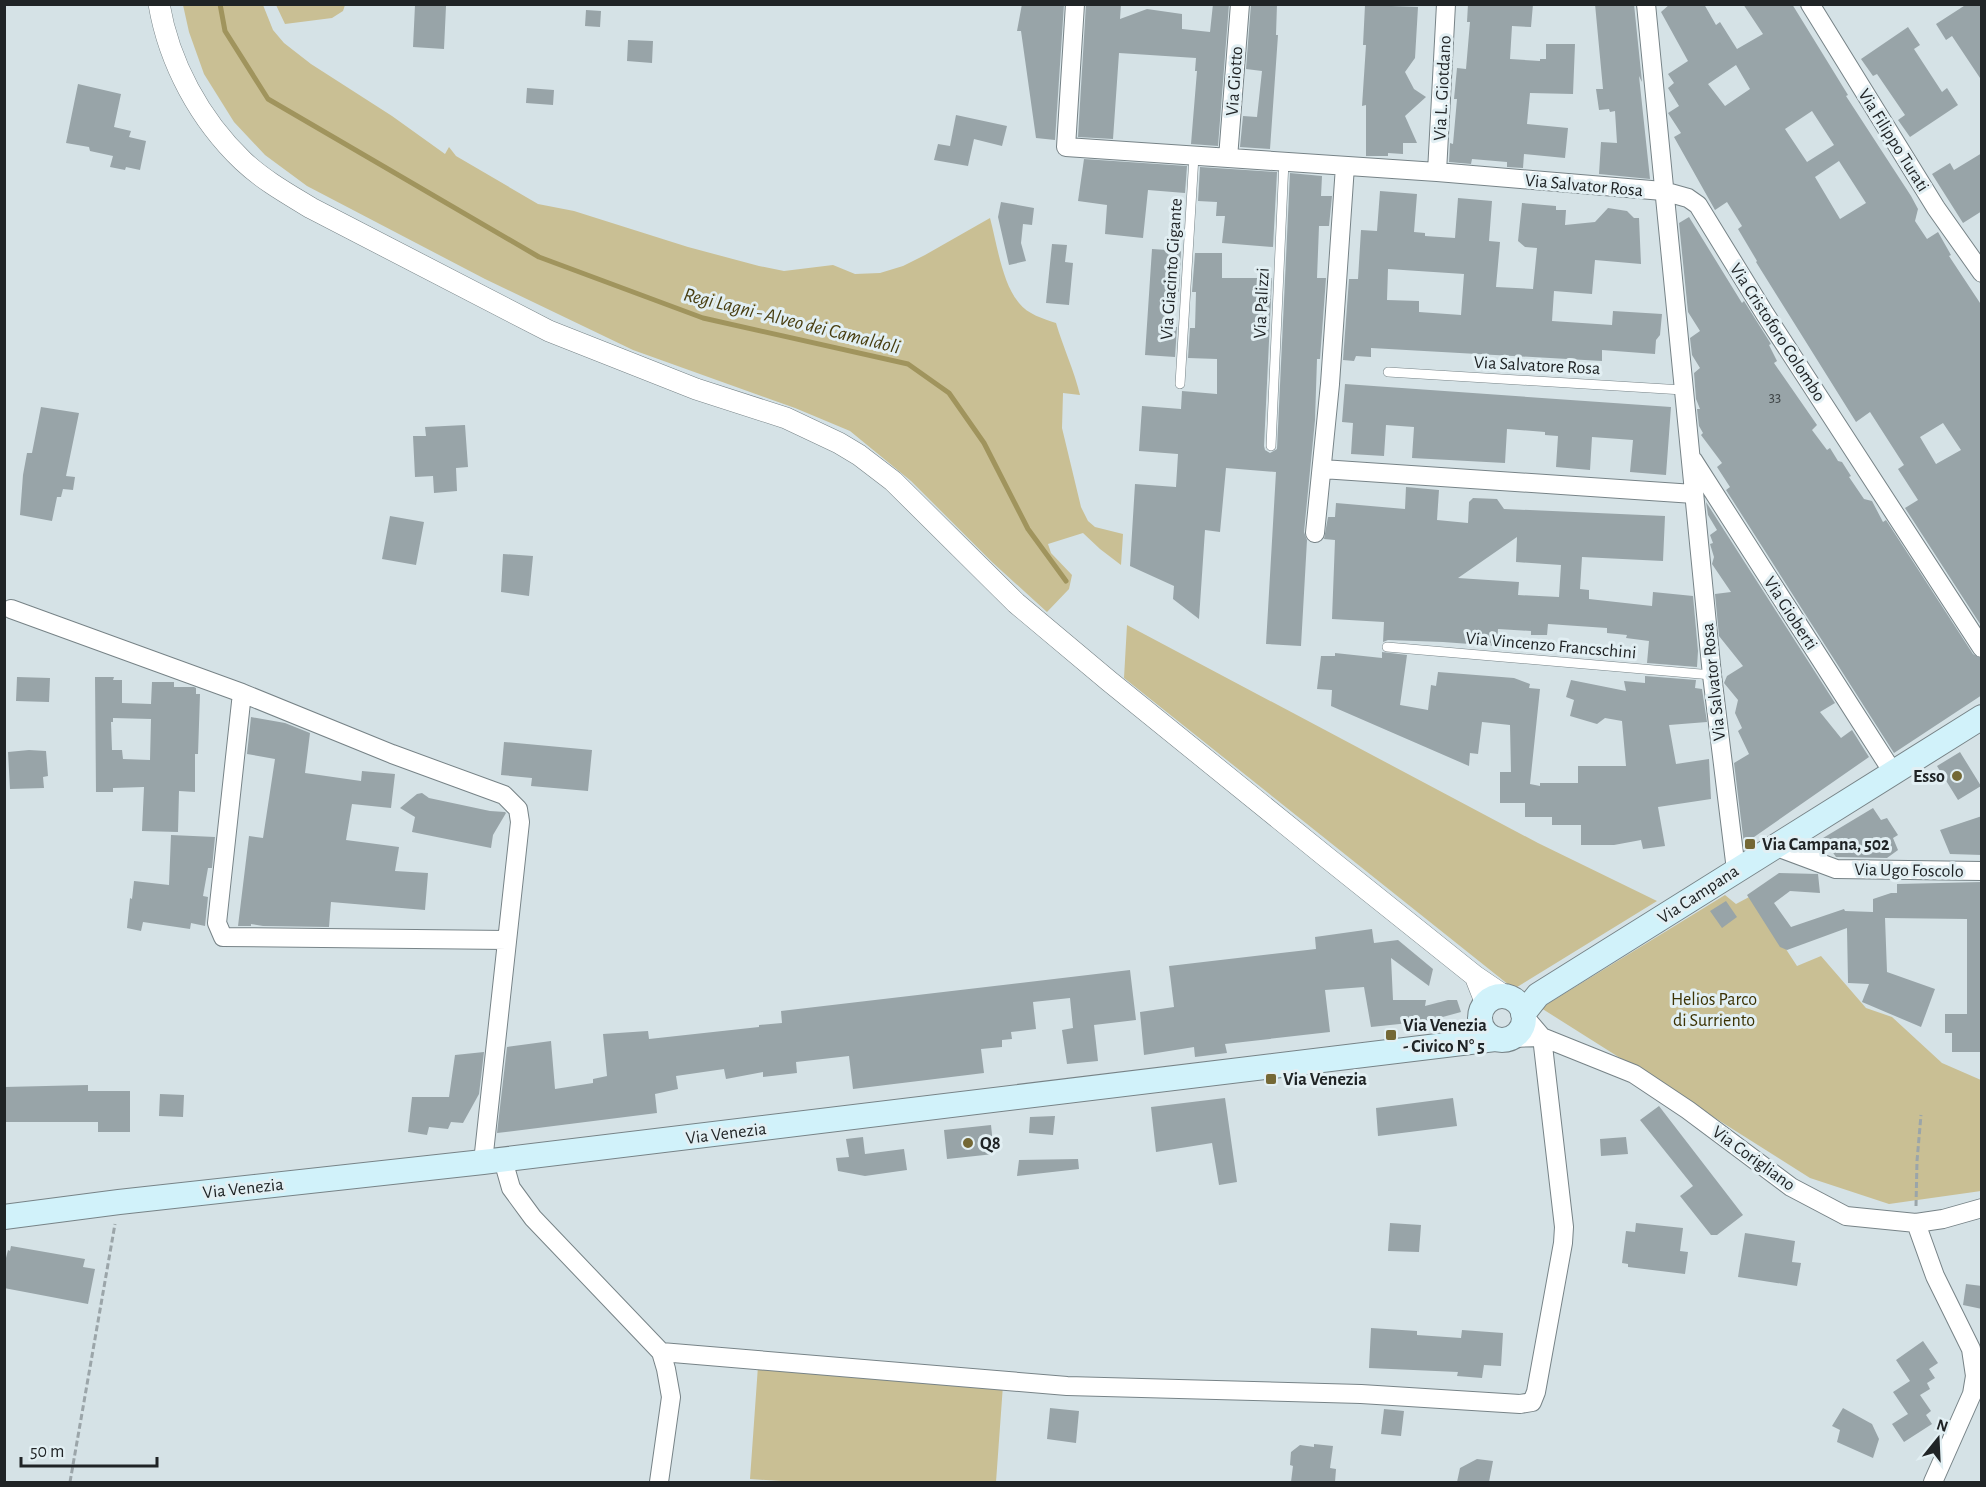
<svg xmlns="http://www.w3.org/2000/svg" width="1986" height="1487" font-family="'Alegreya Sans',sans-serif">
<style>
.green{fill:#c9bf94}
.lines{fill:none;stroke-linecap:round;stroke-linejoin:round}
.stream{stroke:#a0945d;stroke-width:5}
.building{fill:#98a4a8;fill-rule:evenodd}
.service-casing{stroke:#778387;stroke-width:10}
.minor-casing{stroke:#778387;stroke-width:20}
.tertiary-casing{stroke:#778387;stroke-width:22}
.secondary-casing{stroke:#778387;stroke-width:26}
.path{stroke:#9ba5a9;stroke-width:3;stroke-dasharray:6 3;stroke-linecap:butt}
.service{stroke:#fff;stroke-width:9}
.minor{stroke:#fff;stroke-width:18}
.tertiary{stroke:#fff;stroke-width:21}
.secondary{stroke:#d1f2fa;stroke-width:24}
.poi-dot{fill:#746835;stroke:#e2eff3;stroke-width:2}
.labels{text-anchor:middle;stroke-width:6;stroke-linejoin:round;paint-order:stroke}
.number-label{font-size:15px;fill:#3e4446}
.street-label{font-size:18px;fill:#202426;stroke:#e2eff3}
.poi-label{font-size:18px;font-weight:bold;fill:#202426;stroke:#e2eff3;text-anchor:start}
.park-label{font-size:18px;fill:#3b3203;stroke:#e2eff3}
.water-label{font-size:20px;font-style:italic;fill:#483e11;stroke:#e2eff3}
</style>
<rect width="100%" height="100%" fill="#d5e2e6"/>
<!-- green -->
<path class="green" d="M183 5H263L273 30 284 43 311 64 392 116 445 154 449 147 456 156 538 204 574 211 688 247 759 266 784 271 833 265 855 274 880 273 903 266 925 255 990 218C997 244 1002 283 1019 303 1027 314 1044 319 1056 323 1063 347 1074 370 1080 395L1063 393 1062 428 1081 507 1088 521 1095 527 1123 534 1121 565 1100 549 1083 533 1048 544 1051 553 1072 575 1069 589 1047 612 992 562 911 481 850 431 795 408 633 350 485 279 307 186 265 155 234 122 204 74 189 32Z
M276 5V4L345 5 343 11 332 18 285 24Z
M1127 625 1538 843 1657 901 1514 989 1124 678Z
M1725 895 1736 904 1751 896 1797 966 1821 956 1866 1008 1892 1017 1942 1063 1981 1080V1191L1889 1204 1810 1178 1541 1008Z
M758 1366 1003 1385 996 1482H797L750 1479Z"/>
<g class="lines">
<!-- stream -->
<path class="stream" d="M220 4 225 31 268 99 539 257 703 318 908 364 949 393 984 443 1028 529 1066 581"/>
</g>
<!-- building -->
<path class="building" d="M1022 4H1064L1055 140 1036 138 1021 31H1017Z
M1086 4H1121L1120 19 1147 9 1182 14V29L1210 32 1213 4H1229L1218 146 1191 144 1197 71H1195L1196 58 1119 53 1113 139 1078 137Z
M1251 4H1277L1276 35H1278L1270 149 1240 147 1243 116 1257 117 1262 71 1246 69Z
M1468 4H1533L1531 27 1512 26 1510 59 1540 61V59H1546V44H1575L1573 94 1530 93 1527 124 1568 128 1565 158 1524 154 1523 168 1507 167V162L1472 159 1471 164 1449 162 1450 143 1453 144 1457 99H1454L1457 68 1466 69 1470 22H1467Z
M1595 4H1634L1642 82 1639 76 1650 179 1599 174 1601 142 1617 143 1615 111 1610 112 1609 109 1599 110 1596 89H1603Z
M1670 4H1704L1716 25 1720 22 1737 49 1763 34 1743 4H1792L1848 95 1846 96 1911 196 1918 209 1915 221 1927 239 1938 232 1951 255 1949 256 1982 306V627L1905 508 1918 500 1898 469 1904 465 1870 412 1856 422 1756 262 1757 261 1738 229 1742 226 1727 202 1715 210 1674 137 1681 133 1668 113 1679 106 1668 88 1674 83 1668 74 1688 61 1661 12ZM1736 65 1750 89 1725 106 1708 84ZM1812 111 1834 145 1807 162 1785 129ZM1839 161 1866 203 1840 219 1815 177ZM1943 423 1961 450 1936 464 1920 437Z
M1967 4H1982V81L1952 36 1946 40 1936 24Z
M415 5 446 6 444 49 413 47Z
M1365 5 1418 7 1415 58 1405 72 1414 89 1426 97 1405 116 1417 143H1403V154L1388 153V156H1366V105L1362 106 1366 45H1363Z
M586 10 601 11 600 27 585 26Z
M1908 27 1920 45 1914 49 1942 92 1947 88 1958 105 1910 137 1898 120 1905 115 1877 74 1873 76 1861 59Z
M628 40 653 41 652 63 627 61Z
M78 84 121 94 114 127 131 131 129 137 146 141 140 170 126 167 125 170 110 167 113 156 90 151 89 147 66 143Z
M527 88 554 90 553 105 526 103Z
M956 115 1007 126 1002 146 974 139 968 166 934 160 938 144 950 146Z
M1982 153V211L1963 223 1932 174 1950 163 1954 170Z
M1084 159 1187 166 1185 193 1148 190 1143 238 1105 234 1107 205 1078 201Z
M1200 167 1277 172 1273 247 1222 243 1225 216H1216L1217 202 1198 201Z
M1290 173 1322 176 1321 196H1332L1329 226H1319L1317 278H1326L1320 359H1317L1315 420 1304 532 1307 540 1301 646 1266 644 1276 472 1226 468 1220 532 1205 530 1199 619 1173 599 1174 586 1130 566 1135 484 1176 487 1178 454 1139 451 1142 406 1181 409 1182 391 1217 394V359L1188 358 1190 328H1195L1196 292H1192L1195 253H1222V278H1272L1264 446 1265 450 1270 453 1277 449Z
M1380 191 1417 194 1414 232 1425 233V236L1455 238 1458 198 1492 201 1489 241 1500 242 1496 287 1533 289 1537 248 1525 247 1518 241 1522 203 1556 206V210H1566L1565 225 1595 222 1608 208 1627 211 1634 218H1639L1641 264 1595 260 1592 294 1554 291 1552 321 1612 325 1613 311 1662 314 1660 335 1656 340 1655 354 1602 350V361L1371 348V357L1356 356 1354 361 1343 360 1349 279H1358L1361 230 1377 231ZM1388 269 1464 274 1461 315 1419 312V301L1387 300Z
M1001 202 1034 208 1032 225 1023 224 1021 243 1026 261 1009 265 998 217Z
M1689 217 1742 303 1744 301 1771 344 1769 345 1777 361 1774 363 1817 425 1812 430 1827 450 1830 448 1838 461 1842 462 1851 476 1849 477 1864 499 1872 501 1883 522 1886 520 1973 654 1982 659V695L1894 753 1726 490 1730 487 1717 467 1722 463 1701 435 1703 433 1699 426 1697 409H1700L1696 399 1694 373 1700 368 1692 355 1690 338 1700 331 1688 312 1679 223Z
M1052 244 1067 245 1065 262 1073 263 1069 305 1046 303Z
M1152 249 1181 251 1179 292 1167 291 1165 326 1177 327 1175 357 1145 355Z
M1345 384 1671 407 1666 475 1630 472 1633 440 1592 437 1590 470 1556 467 1558 436 1545 435V432L1507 429 1505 463 1412 458 1414 427 1386 425 1384 456 1351 454 1353 423 1342 422Z
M41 407 79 413 66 476 75 477 73 490 63 489 61 497H57L52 521 20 515 23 475 27 453H32Z
M465 425 468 467 456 468 457 491 434 493 433 476 415 477 413 436H426L425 427Z
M1406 487 1439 490 1437 520 1468 523 1469 502 1473 498 1497 499 1504 509 1665 516 1663 561 1582 557 1580 589 1589 590V599L1652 606 1653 592 1693 596 1698 651 1697 667 1647 663 1649 641 1626 638 1627 635 1607 633V628L1548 624 1547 635H1531V631L1498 629 1497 646 1443 642 1388 640 1383 642 1384 622 1332 619 1335 540 1324 539 1328 517H1335L1336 503 1405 509ZM1517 537 1516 562 1561 565 1559 597 1518 595 1519 582 1458 578Z
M1706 502 1835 703 1820 712 1841 738 1852 730 1869 757 1744 844 1734 763 1749 754 1738 731 1742 728 1735 713 1738 700 1724 683 1727 676 1743 666 1719 636 1715 594 1731 592 1712 564 1714 557 1710 544 1713 543 1710 535 1717 530 1708 515Z
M390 516 424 522 416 565 382 559Z
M503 554 533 556 529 596 501 592Z
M1382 652 1407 655 1400 705 1428 710 1431 685 1436 686 1438 672 1514 678 1530 684 1529 688 1540 689 1530 784 1540 786V783H1578V766H1626L1622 721 1605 718 1597 724 1570 716 1574 700 1566 697 1571 680 1626 691 1624 681 1645 683V676L1696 680 1695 688 1702 689 1707 722 1669 725 1676 764 1709 759 1711 799 1658 807 1665 846 1643 849 1641 840 1614 845H1581V825H1552V817H1525V803H1500V772H1511L1510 725 1482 722 1478 754 1470 753 1469 766 1331 706 1332 690 1317 689 1321 656H1335V653L1382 658Z
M17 677 50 678 49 702 16 701Z
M95 677H114L113 680H122V703L151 704 152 682H174V687H194L196 688V694H200L198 754H195V792L179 791 178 832 142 831 144 787 113 788V792H96ZM113 718 151 719 150 760 123 759 122 750H112L111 722H113Z
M251 717 285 723 310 733 305 773 361 781 362 771 395 774 391 808 352 804 346 840 399 847 395 871 428 873 425 910 331 902 329 927 263 926 251 924V926H238L249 836 263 838 275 759 247 754Z
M504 742 592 750 588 791 531 786 532 778 501 775Z
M29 750 46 751 48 776 43 777 44 788 10 789 8 752Z
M1960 752 1981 786 1958 800 1937 766Z
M422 793 429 798 490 811 505 812 506 813 493 835 491 848 412 832 415 817 400 808 417 794Z
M1873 808 1881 820 1887 818 1898 835 1893 838 1898 850 1887 858 1836 857 1823 838Z
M1982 816V855L1950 854 1940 830Z
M171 835 215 837 212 868H208L203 896 208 897 205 926 191 923 190 929 143 922 141 931 127 928 130 898 132 899 134 881 169 885Z
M1779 873 1818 874 1820 893 1790 891 1774 903 1791 927 1844 909 1845 911 1873 912V899L1891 893H1897V884L1982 882V1052H1952V1033H1945V1014H1967V919L1885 918 1887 972 1935 989 1921 1027 1862 1002 1869 984 1848 983 1847 928 1787 950 1780 947 1747 895Z
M1726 901 1737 917 1722 928 1710 911Z
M1372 929 1374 943 1398 940 1433 969 1429 986 1391 958 1393 1000H1426L1425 1006 1448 1000H1457L1461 1012 1428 1021 1371 1027 1364 987 1325 990 1330 1032 1225 1044 1227 1053 1195 1057 1194 1047 1144 1055 1140 1012 1174 1007 1169 966 1316 949 1315 937Z
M1130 970 1136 1020 1094 1025 1098 1061 1067 1064 1062 1030 1073 1028 1070 998 1033 1002 1036 1029 1011 1032 1012 1039 1002 1040V1047L981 1049 984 1073 853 1089 849 1056 796 1062 797 1073 763 1077V1072L726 1079 724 1069 676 1076 678 1089 655 1094 657 1113 497 1133 507 1047 551 1041 555 1089 593 1083V1079L607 1076 603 1034 648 1031 649 1039 759 1027V1025L782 1023 781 1011Z
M484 1052 479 1094 463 1123 451 1122 448 1129 429 1127 427 1135 408 1132 412 1097H449L455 1055Z
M88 1085V1091H130V1132H98V1122H4V1087Z
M160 1094 184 1095 183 1117 159 1116Z
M1225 1098 1237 1182 1219 1185 1212 1143 1156 1152 1151 1107Z
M1453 1098 1457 1126 1378 1136 1376 1108Z
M1659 1106 1743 1215 1717 1235H1711L1680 1196 1693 1186 1640 1120Z
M1055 1116 1053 1135 1029 1133 1030 1117Z
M991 1125 994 1154 947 1159 944 1130Z
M863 1137 865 1154 904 1149 907 1170 865 1176 838 1171 836 1158 849 1157 846 1139Z
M1626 1137 1628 1154 1601 1156 1600 1139Z
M1078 1159 1079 1169 1017 1176 1019 1160Z
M1390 1223 1421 1225 1419 1252 1388 1251Z
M1636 1223 1683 1228 1680 1251 1688 1252 1685 1274 1628 1267V1264L1622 1263 1626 1231 1635 1232Z
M1745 1233 1795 1241 1792 1262 1801 1263 1797 1286 1738 1277Z
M11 1246 85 1259 83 1267 95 1269 88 1304 4 1288V1266L8 1250 10 1251Z
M1966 1284 1982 1286V1309L1963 1305Z
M1371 1328 1417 1331V1335L1461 1338 1462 1330 1503 1333 1501 1366 1484 1365 1482 1378 1457 1376 1458 1372 1369 1368Z
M1923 1341 1938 1363 1929 1369 1935 1378 1927 1383 1930 1389 1920 1395 1931 1411 1926 1415 1932 1424 1904 1442 1892 1424 1908 1414 1893 1392 1910 1381 1896 1360Z
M1050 1408 1079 1411 1076 1443 1047 1439Z
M1843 1408 1872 1424 1879 1439 1873 1458 1837 1442 1840 1430 1832 1426Z
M1384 1409 1404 1411 1401 1436 1381 1434Z
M1314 1444 1333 1446 1330 1468 1336 1469 1335 1482H1291L1293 1466 1290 1465 1291 1452 1300 1445 1314 1447Z
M1477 1459 1493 1461 1489 1482H1457L1460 1468Z"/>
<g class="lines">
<defs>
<path id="service" d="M1388 372 1683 390
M1180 384 1194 156
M1271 446 1284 161
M1387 647 1712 675"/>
<path id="minor" d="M1075 4 1066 147 1437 172 1663 191 1688 198 1698 205 1765 314 1982 648
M1646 4 1712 675 1736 870
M1810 4 1936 208 1982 273
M1228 158 1240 4
M1437 172 1446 4
M1693 460 1892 771
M1322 469 1694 494
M1315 533 1330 384 1345 166
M11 609 242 693 392 754 504 795 518 809 520 822 483 1162
M242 693 217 923 223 937 507 940
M1774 846 1836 869 1982 871
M1512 1038 1542 1037 1634 1074 1688 1110 1791 1187 1846 1216 1916 1223 1943 1219 1982 1208
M503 1160 511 1188 533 1218 661 1352 666 1369 671 1397 659 1482
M1916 1223 1935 1276 1971 1349 1975 1376 1972 1394 1933 1482
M661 1352 1067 1386 1361 1394 1520 1404 1532 1402 1536 1392 1563 1243 1564 1227 1542 1037 1524 1016"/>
<path id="tertiary" d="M159 4C169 63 200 120 243 161 263 180 288 194 311 208L549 331 696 389 786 418 839 443 859 455 893 481 1016 603 1109 681 1325 856 1475 976 1506 997
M1475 976 1486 1004"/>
<path id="secondary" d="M1480 1018a22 22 0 1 1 44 0a22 22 0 1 1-44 0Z
M1523 1014 1538 995 1982 717
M4 1217 119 1202 483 1162 1495 1039"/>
</defs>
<!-- service casing -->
<use href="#service" class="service-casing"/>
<!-- minor casing -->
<use href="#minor" class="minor-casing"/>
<!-- tertiary casing -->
<use href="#tertiary" class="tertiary-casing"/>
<!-- secondary casing -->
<use href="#secondary" class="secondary-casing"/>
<!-- path -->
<path class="path" d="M1916 1206 1917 1161 1921 1115
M70 1482 115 1224"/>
<!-- service -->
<use href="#service" class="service"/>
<!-- minor -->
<use href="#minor" class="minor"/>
<!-- tertiary -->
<use href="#tertiary" class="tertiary"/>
<!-- secondary -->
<use href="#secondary" class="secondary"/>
</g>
<!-- markers -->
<g class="poi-dot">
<circle cx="1957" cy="776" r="6"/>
<rect x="1744" y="838" width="12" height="12" rx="3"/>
<rect x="1385" y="1029" width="12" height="12" rx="3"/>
<rect x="1265" y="1073" width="12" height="12" rx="3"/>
<circle cx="968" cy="1143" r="6"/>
</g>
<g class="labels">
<!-- number labels -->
<g class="number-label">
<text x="1775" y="402">33</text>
</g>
<!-- street labels -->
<g class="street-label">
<text transform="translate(1234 81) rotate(-86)" y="6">Via Giotto</text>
<text transform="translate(1442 88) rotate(-87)" y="6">Via L. Giotdano</text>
<text transform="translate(1894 140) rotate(58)" y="6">Via Filippo Turati</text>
<text transform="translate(1584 185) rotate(5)" y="6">Via Salvator Rosa</text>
<text transform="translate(1171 269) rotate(-86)" y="6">Via Giacinto Gigante</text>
<text transform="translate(1261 303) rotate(-87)" y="6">Via Palizzi</text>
<text transform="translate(1778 332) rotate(57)" y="6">Via Cristoforo Colombo</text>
<text transform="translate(1537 365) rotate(3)" y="6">Via Salvatore Rosa</text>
<text transform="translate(1791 613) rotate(57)" y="6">Via Gioberti</text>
<text transform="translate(1551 645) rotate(5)" y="6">Via Vincenzo Francschini</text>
<text transform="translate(1713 682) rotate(-96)" y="6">Via Salvator Rosa</text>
<text transform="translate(1909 870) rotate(1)" y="6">Via Ugo Foscolo</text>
<text transform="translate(1698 894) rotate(-33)" y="6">Via Campana</text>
<text transform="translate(726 1133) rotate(-7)" y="6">Via Venezia</text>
<text transform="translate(1754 1158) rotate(36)" y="6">Via Corigliano</text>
<text transform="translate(243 1188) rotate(-6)" y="6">Via Venezia</text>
</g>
<!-- poi labels -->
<g class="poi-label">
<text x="1945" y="782" text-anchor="end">Esso</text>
<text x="1762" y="850">Via Campana, 502</text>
<text x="1403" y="1031">Via Venezia<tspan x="1403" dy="21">- Civico N° 5</tspan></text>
<text x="1283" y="1085">Via Venezia</text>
<text x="980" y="1149">Q8</text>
</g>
<!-- park labels -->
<g class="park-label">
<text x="1714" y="1005">Helios Parco<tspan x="1714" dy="21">di Surriento</tspan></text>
</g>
<!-- water labels -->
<g class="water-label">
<text transform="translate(792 320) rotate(14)" y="7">Regi Lagni - Alveo dei Camaldoli</text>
</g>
</g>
<!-- border -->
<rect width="1986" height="1487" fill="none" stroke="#202426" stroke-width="12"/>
<!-- north arrow -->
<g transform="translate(1938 1439) rotate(18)" stroke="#e2eff3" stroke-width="4.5" paint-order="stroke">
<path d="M0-4.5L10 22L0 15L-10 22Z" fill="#202426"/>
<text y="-9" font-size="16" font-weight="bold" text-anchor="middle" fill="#202426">N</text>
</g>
<!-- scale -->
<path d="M21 1457v9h136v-9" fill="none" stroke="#202426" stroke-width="3"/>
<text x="30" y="1457" font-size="18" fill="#202426" stroke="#e2eff3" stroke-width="4.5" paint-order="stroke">50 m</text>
</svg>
